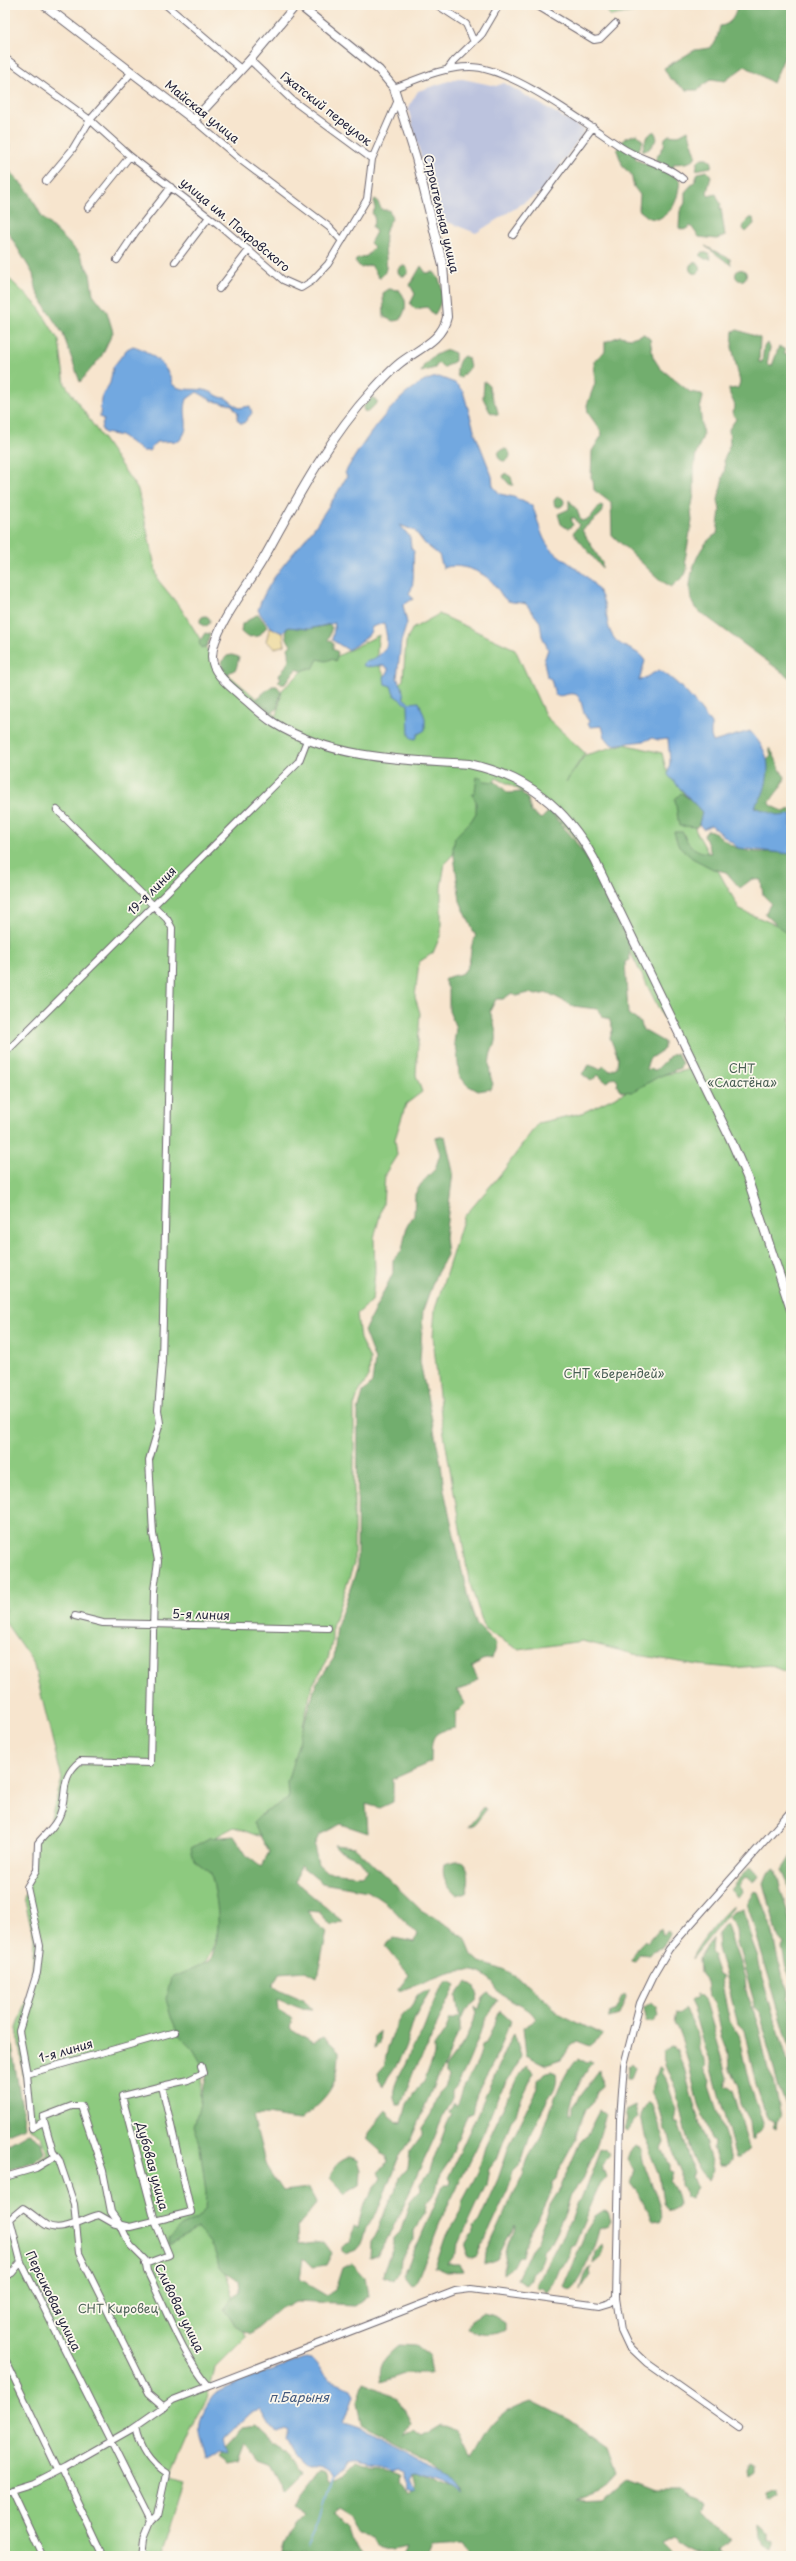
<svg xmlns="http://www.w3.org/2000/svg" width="796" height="2561" font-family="'Playpen Sans',sans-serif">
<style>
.industrial{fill:#bcc3de}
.green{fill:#8dca7f;stroke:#58765d}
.forest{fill:#72ae6e;stroke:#4a6854}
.sand{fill:#eeda9e;stroke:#887e6c}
.water{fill:#72a8e0;stroke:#4a658e}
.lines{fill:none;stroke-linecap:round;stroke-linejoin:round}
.stream{stroke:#72a8e0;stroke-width:1.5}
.minor-casing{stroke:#6d666e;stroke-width:8}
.tertiary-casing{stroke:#6d666e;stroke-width:10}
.minor{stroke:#fff;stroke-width:6}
.tertiary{stroke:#fff;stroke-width:8}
.labels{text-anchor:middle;stroke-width:3.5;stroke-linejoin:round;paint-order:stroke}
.street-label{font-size:12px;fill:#22223b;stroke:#fbf7ec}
.park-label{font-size:12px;fill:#475d53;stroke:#fbf7ec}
.water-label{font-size:13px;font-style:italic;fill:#42587d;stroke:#fbf7ec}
</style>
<rect width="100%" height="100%" fill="#fbf7ec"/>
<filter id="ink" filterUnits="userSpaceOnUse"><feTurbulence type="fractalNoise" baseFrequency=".025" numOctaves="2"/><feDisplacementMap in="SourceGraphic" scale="8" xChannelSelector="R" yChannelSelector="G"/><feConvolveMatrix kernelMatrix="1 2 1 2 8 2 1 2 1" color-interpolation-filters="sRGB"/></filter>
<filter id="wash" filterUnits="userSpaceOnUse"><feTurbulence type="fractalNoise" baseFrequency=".012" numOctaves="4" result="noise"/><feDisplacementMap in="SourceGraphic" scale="16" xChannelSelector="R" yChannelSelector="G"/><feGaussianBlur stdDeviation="0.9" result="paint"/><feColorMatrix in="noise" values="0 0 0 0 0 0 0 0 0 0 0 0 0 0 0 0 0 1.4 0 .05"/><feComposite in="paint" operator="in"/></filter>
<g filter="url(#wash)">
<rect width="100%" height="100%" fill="#f7e5ce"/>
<!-- industrial -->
<path class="industrial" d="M458 78 496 86 504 83 585 130 542 191 476 233 437 218 408 108 418 91Z"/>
<!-- green -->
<path class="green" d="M602 5H641L638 11 611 16Z
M5 275 38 306 59 341 65 384 138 490 158 580 180 607 205 647 230 676 277 716 282 690 306 668 314 656H338L379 635C374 661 379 669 395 690L403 680 406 642 412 629 439 614 515 649 546 717 585 753 566 782 585 755 624 744 662 753 666 769 688 799 696 831 740 910 791 931V1674L769 1665 732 1668 698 1665 638 1655 582 1641 519 1650 485 1630 469 1581 441 1416 433 1336 435 1309 464 1217 504 1170 538 1123 582 1113 661 1075 688 1070C659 1006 626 944 594 882 587 869 585 849 575 837 553 811 528 792 496 778L457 850 445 863 441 887V934L433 953 419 962 415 997 420 1013 416 1075 422 1092 406 1104 395 1139 397 1155 385 1174 383 1204 374 1238 375 1272 372 1301 357 1314 360 1339 370 1359 369 1376 358 1394 354 1406V1564L332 1627V1642L328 1659 312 1686 303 1726 315 1739 313 1765 261 1837 234 1827 208 1841 226 1901 214 1945 202 1969 205 2055 200 2102 214 2234 246 2337 215 2368 207 2399 197 2416 169 2481 184 2485 162 2556H5V2175L35 2165 47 2154 42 2137 30 2129 17 2028 31 1989 34 1938 24 1898 33 1865 29 1852 50 1821 62 1779 33 1662 5 1622Z"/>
<!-- forest -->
<path class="forest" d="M737 5H791V42L773 83 745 66 725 81 711 79 698 90H686L670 79 664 68 695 50 710 48 716 41 720 26C731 25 736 15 737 5Z
M688 130 696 155C693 165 680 163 673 164L674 170 655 160 664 146 665 138 669 135 677 136Z
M5 132 10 148 7 168 29 192 42 217 79 253 90 274 93 294 107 312 113 332 101 357 80 382 63 334 47 310 37 292 33 274 5 227Z
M652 132H655L657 139 649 149 642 152 646 138Z
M637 134 643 141 635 158C647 169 670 166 680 181 677 199 676 210 658 219L649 218 639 210 640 195 634 187 631 174 623 167 617 150 625 138Z
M702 158H707L712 162 711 167 696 170 698 161Z
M707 171 711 176 707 193 709 196 716 194 721 205 719 208H721L725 236 717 239 699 237 691 226 684 230 679 228 680 211 685 203V192L695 181 698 173Z
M376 199 382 210H389L392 219C374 239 397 269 379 278L371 265 361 268 355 261 358 258 367 256 374 247 370 243 376 232 372 227 375 220 372 212 375 209 374 200Z
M750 218H753L754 224 746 232 743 229 744 224Z
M705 246 730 259 731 265Z
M702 252 709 254 711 259H705L699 255Z
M689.5 268a5.5 5.5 0 1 1 11 0a5.5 5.5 0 1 1-11 0Z
M421 266 426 273 434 272C445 285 444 300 435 314H433L427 307 415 309 410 304 415 294 410 285Z
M398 271a5 5 0 1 1 10 0a5 5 0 1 1-10 0Z
M735.5 275a5.5 5.5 0 1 1 11 0a5.5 5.5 0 1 1-11 0Z
M389 289 399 290C408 300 407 309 400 320L393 321 384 317 383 293Z
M738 330 760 338 759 362H762L764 346 768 343 770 348 767 364 769 366H772L779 346 785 350 784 354 786 353 789 358 791 356 790 678 696 609C681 592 696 543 717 534L720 510 718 500 725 468 724 459 730 444 729 429 736 419 732 412 735 407C734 400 729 396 729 389L738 388 740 382 732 347 733 331Z
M644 334 650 339 653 357 660 368 690 392 702 394 703 397 700 409 703 436 696 454 694 467V494L691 510 692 521 685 560 687 569 685 575 671 587 659 579 612 535 611 503 594 490 593 480 591 478 592 451 602 435 601 431 588 413 587 405 595 383 594 361 605 351V342L620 336 631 338Z
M448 350 455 353V361L443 368 438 363 435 368 421 372C424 360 437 353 448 350Z
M464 356 468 358 470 367 461 377H458C455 371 458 359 464 356Z
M484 381 489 385C489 396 498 404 498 415L490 412 483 398Z
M372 397 378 402 368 412 364 411 363 407Z
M498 455a6 6 0 1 1 12 0a6 6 0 1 1-12 0Z
M505 473 511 477 513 485H510L503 477Z
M554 502a5 5 0 1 1 10 0a5 5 0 1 1-10 0Z
M569 500 577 510 581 521 589 519 600 505 603 506 601 514 582 530 602 563V568L573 533 579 525 575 518H571L573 525 568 529 561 524 558 514 569 509Z
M258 614 267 626 259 636 247 637 241 632 242 624Z
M200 621a5 5 0 1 1 10 0a5 5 0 1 1-10 0Z
M329 625 332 627 328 640 333 643V649L338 652 336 661 331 659 326 661 318 659 313 669 310 668 302 671 296 669 285 684H281L278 682 281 679 279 675C286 666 292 660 288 648L291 645C287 640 284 633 288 627L308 629Z
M205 633 210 634 207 646 201 648 199 642Z
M232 655 239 657 236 669 227 674 221 662 227 656Z
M272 686H277L281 691 277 709 273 712 256 699Z
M769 748C777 757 777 767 785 777 783 788 774 793 769 804L784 812 791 808V816C779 819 766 816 757 807L752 808 762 766 771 756Z
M477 777H481L485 781 496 782 508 793 521 792 528 799 531 812 541 819 548 812 551 813 573 838 593 869 612 913 628 940 630 960 625 962 628 1014 641 1023 643 1030 664 1042V1049L649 1059 646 1069 656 1070 671 1055 677 1053 682 1064 680 1068 658 1077 632 1092 621 1091 617 1086 618 1081 615 1077 606 1082 598 1075 591 1081 582 1074 589 1065 600 1069 604 1066 610 1071 617 1067 618 1057 610 1038 613 1029 609 1019 603 1017 597 1009 573 1006 548 993 536 995 529 993 516 996 512 993 503 999H496L490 1011C493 1021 499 1035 495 1045 495 1047 492 1048 492 1050 488 1059 489 1075 493 1084L490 1089 478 1091 467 1085 459 1075 457 1051 454 1043 456 1028 449 1011V990L444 980C451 973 460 978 466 969 473 959 468 946 476 937L460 901 453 848 455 837 471 821 476 813V801L472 795 475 791Z
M681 793 700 806 703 817 697 827 679 826 675 799Z
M708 830C719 832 724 843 735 847 757 856 769 850 791 852V938L765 914 771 903 763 895 761 880 752 879 740 888 726 872 713 869 692 858 678 845 674 832H683C687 846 697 853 711 853L704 835Z
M445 1136 453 1172 445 1237 447 1255 435 1277 423 1310 420 1362 441 1464 444 1490 469 1602 477 1625 496 1644 492 1658 482 1660 472 1667 478 1679 468 1687 457 1690 465 1704 456 1713 455 1728C429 1732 432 1739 431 1762L393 1779V1802L380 1808 366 1804 368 1833 341 1824 319 1835 314 1846 318 1864 327 1872 361 1875 367 1870 359 1859 337 1849 334 1845 355 1847 421 1910 447 1925 465 1938 472 1955 480 1962 505 1971 528 1984 560 2014 603 2035 590 2046 577 2041 569 2047 561 2060 546 2065 526 2055 523 2027 536 2019C529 2005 513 2005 502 1995 496 1989 494 1981 486 1976 461 1959 424 1986 397 1991L409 1975 385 1946 394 1938 414 1942 417 1934 390 1906 368 1891 322 1883 300 1865 296 1882 343 1922 331 1925 319 1912 307 1911 317 1924 327 1932 317 1977 306 1971 279 1973 273 1985C288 1996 300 1994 312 2009L300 2008 277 1999 278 2010 292 2018 290 2028 313 2042 324 2037 339 2051C339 2088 326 2097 301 2120 288 2120 263 2112 253 2116L266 2166 282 2191 309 2188 317 2203 297 2227 298 2245 324 2242 332 2253 326 2265 312 2267 303 2258 300 2279 327 2295 335 2290 342 2268 352 2263 365 2277 368 2296 356 2305 296 2302 280 2308 250 2334 234 2324 224 2309 230 2300 240 2291 239 2281 219 2268C216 2250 211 2242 197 2229L169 2245V2239L181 2227 197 2219 205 2210 206 2192 199 2139 194 2127 207 2073 193 2049 179 2035 171 2017 166 1999 171 1978 210 1961C223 1929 218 1905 211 1873L194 1860 191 1848 209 1838 234 1836 247 1856 261 1867 269 1852 253 1823 262 1814 288 1799 287 1782 316 1684 334 1658 337 1626 357 1569 358 1412 363 1392 372 1383 375 1360 364 1331 393 1273V1260L402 1250 407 1226 414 1215 415 1194 421 1184 435 1169 440 1154 435 1138Z
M484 1807 486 1810 475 1824 468 1827Z
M791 1856V1892L782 1870Z
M456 1861H462C470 1869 470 1882 466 1892L456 1895C447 1887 441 1876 444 1864Z
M750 1866 759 1876 754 1883 747 1877 740 1885 742 1892 736 1897 731 1890Z
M775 1869 791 1925V1980C790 1974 788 1973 786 1968 784 1963 784 1954 782 1948L784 1944 778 1937 764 1883 768 1873Z
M754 1891 758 1892 772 1929 778 1961 788 1990V1998L791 2003V2052L747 1903Z
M733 1906V1908L692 1959C693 1950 724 1911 733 1906Z
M744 1909 750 1936 758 1957 762 1978 791 2071V2108L788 2110 779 2088 759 2013 754 2008 755 2005 737 1942 736 1930 729 1917 733 1912Z
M726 1923 745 1978 746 1990 759 2028 768 2070 774 2081 781 2116 777 2122 776 2129 773 2127 775 2122 767 2118 756 2085 744 2030 738 2024 718 1947 717 1934Z
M660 1928 662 1935 668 1930 670 1933 663 1947 652 1951 649 1955 639 1954 635 1961 631 1960C633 1951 639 1946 645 1940L647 1943Z
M712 1939 711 1952 714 1956 713 1960 718 1975 723 1977 721 1980 730 2022 738 2035 749 2082 764 2126 755 2135V2139H752L750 2122 741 2105 738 2087 730 2069 729 2054 722 2036 715 2002 709 1996 707 1982 700 1973 699 1959Z
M450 1981 456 1985 432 2035 429 2045 415 2068 401 2104H397C385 2087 409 2067 411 2047 427 2040 431 1987 450 1981Z
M467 1982 475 1987 478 1995 476 2001 464 2011 460 2020V2030L454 2040 446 2064 438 2075 411 2139 398 2159 375 2217 366 2227 361 2244 356 2250 345 2254 342 2252V2247L350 2242 354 2226 358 2228 363 2207 381 2178 377 2172 389 2163 387 2157 367 2139 368 2133 386 2111 396 2122 402 2123 407 2104 418 2087 424 2082 434 2055V2047L446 2029 450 2019H455L459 2016 456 1996Z
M430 1990C426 1999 419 2007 415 2017 409 2037 403 2057 391 2073 387 2077 387 2082 383 2086L378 2079 377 2073 385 2064C385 2053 396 2020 404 2013 406 2011 409 2010 411 2007 417 1999 417 1991 430 1990Z
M488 1993 498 2000C492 2010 483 2022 480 2033 476 2044 460 2086 452 2091V2098C442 2116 436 2136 427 2154 410 2188 397 2224 377 2257L370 2258 371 2241 377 2233 389 2201 396 2191 399 2177 408 2167 410 2151 422 2135V2128L431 2114 438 2093 444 2087 448 2077 445 2074V2068L464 2042 477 2013 475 2007 479 2009 484 1996Z
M625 1995 626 1998 619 2015 609 2018 611 2012 615 2011 622 1997Z
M696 1995 701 1996 706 2002 728 2077 725 2086C728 2087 731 2088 733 2091 735 2097 748 2144 749 2149L740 2157H736L734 2151 710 2061C700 2043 699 2020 689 2002L696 1998Z
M652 2002 657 2007 659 2016 653 2023 646 2021 643 2008Z
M684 2009C687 2012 698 2036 698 2041 699 2043 697 2048 698 2050 701 2057 705 2059 706 2067L704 2068 710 2081 709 2086 727 2141 731 2160 727 2165H719L713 2149 714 2142 710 2140C710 2126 702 2117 698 2105 694 2089 684 2034 674 2024L676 2012 680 2013Z
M500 2011 511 2021C506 2028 505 2036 502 2044 493 2068 476 2087 472 2112L467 2115 449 2161 440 2174 436 2191 426 2204 425 2213 414 2231V2239C408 2245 408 2255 401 2259L400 2269 393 2281 383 2276C384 2261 395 2253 394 2238L400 2232 410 2201 421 2189 420 2184 430 2170 447 2124 452 2114 449 2113 454 2103 456 2107C462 2100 460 2093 464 2086 471 2074 481 2060 482 2045L486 2043Z
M5 2020 8 2022 25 2127 5 2135Z
M380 2031 379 2043 374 2049 375 2037Z
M514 2033 521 2055 517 2065 498 2096 484 2132 441 2220 416 2283 411 2286 403 2276C408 2267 414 2248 419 2241L441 2190 444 2185H450L451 2180 448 2178Z
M672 2046 678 2049C678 2058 683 2063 685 2071 693 2106 705 2137 713 2170L709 2180C688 2165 683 2116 676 2091 673 2082 667 2071 664 2061 663 2058 664 2055 662 2052Z
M578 2058 587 2063 590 2061 593 2063C585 2071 568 2102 570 2114L573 2112V2106L600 2070 602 2086 596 2091 593 2102 586 2109 577 2131 576 2139 558 2172 556 2180 551 2184C554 2201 524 2234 522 2255L517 2257C511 2270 513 2266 503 2274 503 2264 505 2252 509 2242 511 2235 515 2232 515 2224L497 2259 485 2264 486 2253 524 2173C523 2157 537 2146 543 2132 550 2112 563 2071 578 2058Z
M631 2064 635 2068 631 2078H627L628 2067Z
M527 2066 534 2073 519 2104 516 2115 511 2121 497 2159 489 2169 486 2185 472 2215 455 2253 447 2264H460L463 2271 447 2272 435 2267 445 2237 461 2209 462 2202 478 2172 485 2147 517 2078Z
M659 2067 663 2068 661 2072 667 2082 676 2109 674 2123H678L695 2173 693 2178 697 2188 690 2199 685 2197 684 2190 681 2185V2173L673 2154 669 2134 664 2129 656 2100 651 2092Z
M551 2071 556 2073C558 2080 555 2093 549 2097L528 2138 519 2166 513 2172 508 2190 485 2240 481 2245 477 2257 471 2259 466 2257 467 2243 474 2232 473 2227 479 2221 498 2179 509 2146 538 2088V2080L545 2072Z
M647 2103H651C654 2110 655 2116 657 2122 660 2129 664 2134 665 2143L662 2149 670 2165V2171L673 2172 670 2182C675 2188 679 2198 679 2206L672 2211 668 2210 663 2203 659 2176 650 2154V2146L645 2136 641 2115Z
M635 2106 638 2117 627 2131 624 2129 627 2119 625 2111Z
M599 2111 606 2114 595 2151 590 2158 582 2180 570 2196 565 2214 548 2247 543 2251C543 2259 539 2269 532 2273V2280L525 2285 517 2279 531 2249 538 2241 550 2205 560 2189 580 2142 586 2136Z
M28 2133 41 2142 44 2153 36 2161 5 2171V2146Z
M635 2146 642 2149C640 2170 665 2200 660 2222L652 2221 640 2196 630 2183 634 2169 627 2159 630 2151Z
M600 2149 607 2151 610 2155 602 2165V2171L605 2170 607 2176 600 2184 574 2245 570 2246V2254L563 2267 560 2268 554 2283 546 2293 542 2288H536L537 2283 570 2221 576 2204 581 2199Z
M350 2157 358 2160 361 2170 360 2185 345 2194 330 2178C333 2166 339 2161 350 2157Z
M604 2211 608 2212 611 2221 608 2226 599 2229C597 2242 580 2285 570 2289L564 2286 586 2231 595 2217Z
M602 2244 603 2248 600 2258 593 2264 595 2251Z
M591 2267 590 2274 580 2289 584 2275Z
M482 2313 494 2316 505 2323V2330C493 2337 480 2335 467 2330L471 2320Z
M399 2345 416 2346 429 2356 432 2373H407L381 2382C378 2362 385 2358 399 2345Z
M364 2383C390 2393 399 2397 411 2423L405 2434 415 2430 423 2436 443 2424 458 2432 471 2459C490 2424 493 2415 532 2401L570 2420 608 2447 617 2473 600 2491 575 2501 603 2500 627 2479 655 2490H682L691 2499 707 2505 704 2511 731 2540 720 2551 724 2556C705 2556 689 2548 675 2536L662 2542 676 2556H473L464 2542 432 2544 427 2556H400L405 2545 392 2548 378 2544 373 2536 360 2533 352 2516 339 2508 335 2515 350 2530 356 2549 362 2556H282C284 2539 293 2529 305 2517L292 2508 297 2495 316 2470 323 2472 327 2482 338 2476 354 2460 363 2463 382 2464 403 2473 400 2480 408 2494 416 2486 413 2470 465 2493 429 2458 362 2425 358 2401Z
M257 2425 287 2454 300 2472 281 2491 279 2481 268 2461 257 2457 245 2441 238 2459 227 2461 218 2454 243 2427Z
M753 2465 757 2467V2474L751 2478 750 2472Z
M776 2488H779V2493L771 2498 769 2497V2491Z
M756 2524 766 2533V2539L771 2541 770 2550C762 2547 755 2533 756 2524Z"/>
<!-- sand -->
<path class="sand" d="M270 627 283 633 285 645 275 648 266 641Z"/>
<!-- water -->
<path class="water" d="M133 346C149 350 171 368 172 384 182 393 196 387 208 391 215 393 218 398 226 398L239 408 250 406 252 413 244 423H240L237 419 238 413 232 405 213 401 197 392 187 399C181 417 193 426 179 441L156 442 149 451H142L122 436 104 433 101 428 104 420 100 417 101 398 110 383 113 367 127 349Z
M439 377 455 383 463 391 475 433 492 476 493 486 500 494 514 497 532 506C539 520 540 537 550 548 566 564 590 573 601 595 608 609 605 626 614 638 622 649 639 649 645 661L639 681 659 670C680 682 697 704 711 724V736L713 742 750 731C768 751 772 764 764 791 763 796 757 802 754 807L780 816 791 814V854L738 848 711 825 703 829 699 824 702 812 668 775 670 762 668 739 658 740 652 738 644 741 612 745 605 737 602 726 591 727 588 724 589 721C581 713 584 703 577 695 569 691 563 698 555 695L551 679 547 677 544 661 548 649 542 636 540 622 526 604C521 602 513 603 508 601 502 598 500 591 496 587 487 572 459 562 443 568L439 555 425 544 415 531 400 525 410 537 411 548 414 551C412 561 416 587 409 593L413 599 403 605 407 623 401 642 397 678 402 686 404 699 410 703 419 702 425 718V730L418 734 416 739 411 738 409 735 408 705 395 696 391 686 385 684 384 677 388 672V668C379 662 370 670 362 665 364 661 368 662 373 659 392 649 387 639 384 623L372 627C371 638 356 644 348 650L332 640 335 623 308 629 288 627 283 633C272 630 264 621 258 610 269 575 296 553 316 525 326 510 339 491 347 476L345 473C360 445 405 379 439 377Z
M306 2358 312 2359 330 2380 351 2388 354 2395 344 2423C370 2429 456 2469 464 2495L443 2480 414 2471 410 2478 415 2490 411 2491 407 2489 406 2470 401 2467 396 2469C381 2458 380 2464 365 2460 357 2459 355 2456 347 2459L344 2465 331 2476C325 2467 317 2465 307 2466L293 2453 285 2439 288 2430 284 2428 277 2431 271 2427 261 2410 251 2413 223 2439 227 2452 218 2450 207 2459C205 2446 198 2436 200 2423 201 2414 208 2403 213 2396 218 2389 293 2362 306 2358Z"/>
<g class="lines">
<!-- stream -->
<path class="stream" d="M307 2549 318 2526 331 2476"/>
</g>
</g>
<g filter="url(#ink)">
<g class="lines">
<defs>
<path id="minor" d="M166 5 241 69
M437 5 466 24 474 42
M536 5 594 40 600 39 615 24
M5 58 90 120 130 156 218 224 283 280 301 288 312 281 328 264 367 199 372 159 398 100
M250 60 292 100 372 159
M447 70 453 62 482 34 499 5
M394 88C418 79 443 67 470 67 511 67 586 124 621 147 640 160 666 164 683 179
M194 120 242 161 329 227 342 241
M46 181 72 150 90 120 132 72
M88 208 130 156
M513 235 593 127
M117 260 135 233 171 187
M175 262 209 217
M219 289 249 250
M5 1053 299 761 307 740
M75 1616 103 1623 328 1628
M27 2074 19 2031 37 1973 40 1946 27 1887 37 1870 38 1843C46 1833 56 1826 60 1814 68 1793 59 1778 80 1761L150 1763 154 1590 158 1561 153 1534 149 1460 160 1423 158 1410 162 1361 172 928 167 919 57 810
M43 2122 32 2128 27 2074 175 2032
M5 2177 36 2168 56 2156
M145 2264 169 2255 155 2221 122 2096 162 2086
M5 2276 12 2273 21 2262
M5 2359 58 2470
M164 2407 148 2393 79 2253 74 2204 59 2160 53 2152 43 2117 72 2106H81L103 2171 111 2212 121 2226 130 2245 145 2260 147 2271C163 2303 185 2360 208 2385
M135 2427C139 2446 149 2463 166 2474L157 2516 151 2522 21 2262 10 2219 23 2208C32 2213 38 2220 46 2225 63 2234 83 2218 99 2215L113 2223 130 2227 191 2212 162 2086 188 2080 203 2073 201 2066
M739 2428 647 2363 628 2345 621 2330 616 2298 620 2119 624 2065 640 2003 653 1976 669 1949 791 1811
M62 2469 103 2556
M11 2490 42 2556
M5 2492 34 2483 65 2467 130 2430 173 2400 455 2291 471 2289 600 2306 610 2303 616 2298
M142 2556 144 2539 151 2522"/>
<path id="tertiary" d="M44 5 194 120 250 60 296 5
M299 5 379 70 394 88 416 158 443 266 447 317C442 341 418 349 400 363 390 371 381 381 372 391 328 439 296 500 265 556 251 582 212 629 212 657 212 673 230 686 241 696 252 705 263 716 274 723 332 759 403 760 469 764 527 776 566 808 594 859L730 1138 747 1177 791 1310"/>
</defs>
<!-- minor casing -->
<use href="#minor" class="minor-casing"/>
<!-- tertiary casing -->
<use href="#tertiary" class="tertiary-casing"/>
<!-- minor -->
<use href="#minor" class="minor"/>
<!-- tertiary -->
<use href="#tertiary" class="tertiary"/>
</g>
</g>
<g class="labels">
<!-- street labels -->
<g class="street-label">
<text transform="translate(326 109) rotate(38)" y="4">Гжатский переулок</text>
<text transform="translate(202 112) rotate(39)" y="4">Майская улица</text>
<text transform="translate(441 214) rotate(77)" y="4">Строительная улица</text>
<text transform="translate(235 225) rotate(40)" y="4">улица им. Покровского</text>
<text transform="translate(152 891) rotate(-45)" y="4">19-я линия</text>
<text transform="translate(201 1615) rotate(2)" y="4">5-я линия</text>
<text transform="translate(66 2051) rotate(-16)" y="4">1-я линия</text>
<text transform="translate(152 2166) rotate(75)" y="4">Дубовая улица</text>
<text transform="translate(53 2301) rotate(64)" y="4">Персиковая улица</text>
<text transform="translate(179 2308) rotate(64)" y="4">Сливовая улица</text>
</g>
<!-- park labels -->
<g class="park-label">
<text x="742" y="1073">СНТ<tspan x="742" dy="14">«Сластёна»</tspan></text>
<text x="614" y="1378">СНТ «Берендей»</text>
<text x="118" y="2313">СНТ Кировец</text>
</g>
<!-- water labels -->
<g class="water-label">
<text x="299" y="2402">п.Барыня</text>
</g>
</g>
<!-- margin -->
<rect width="796" height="2561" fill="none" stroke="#fbf7ec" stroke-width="20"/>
</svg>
